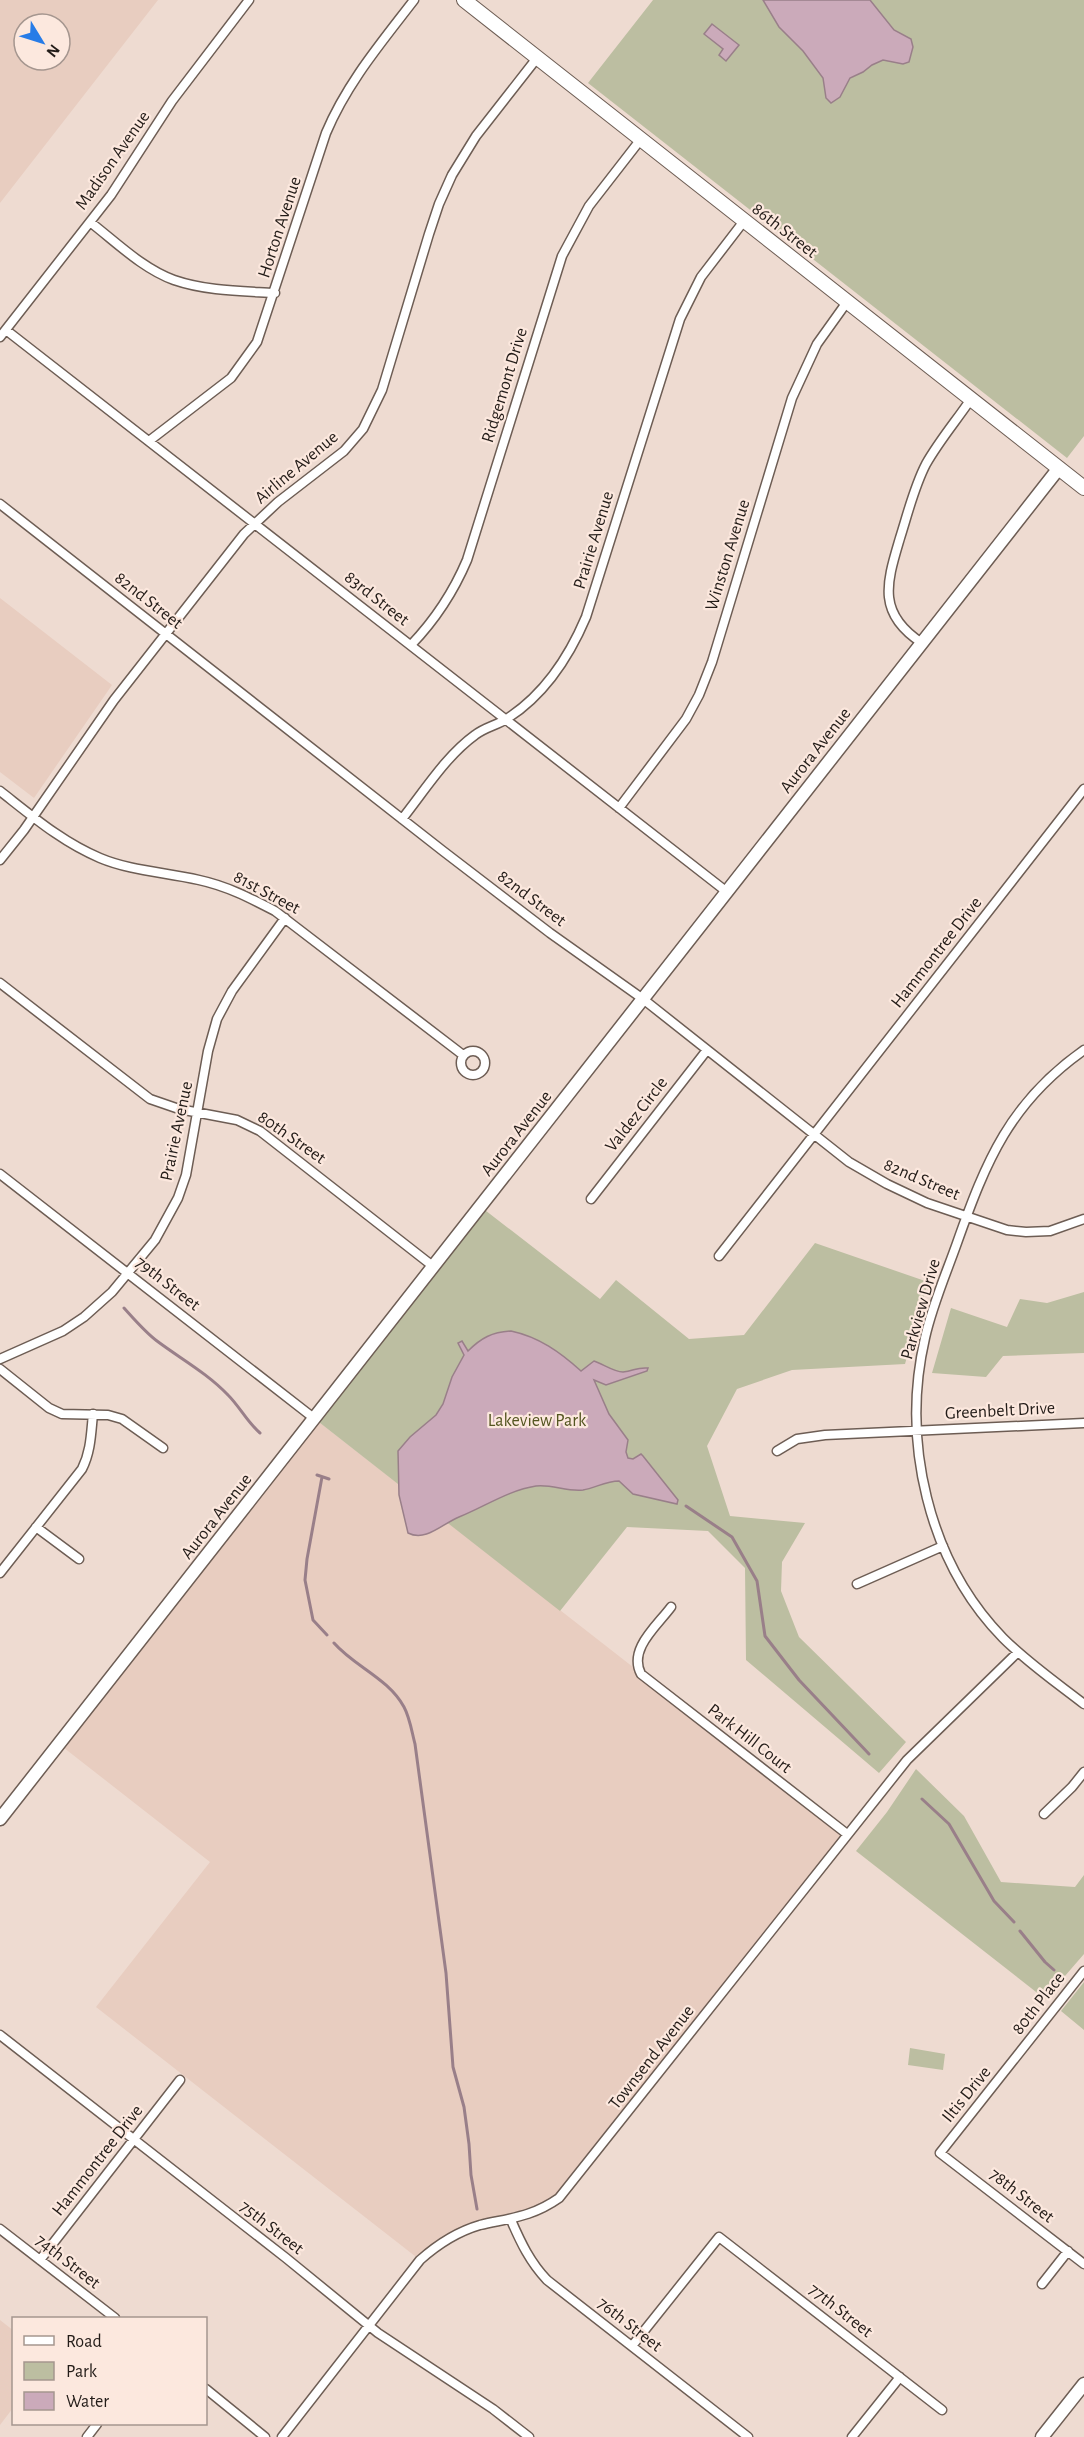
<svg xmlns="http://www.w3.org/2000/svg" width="1084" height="2437" font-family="'Alegreya Sans',sans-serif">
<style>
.built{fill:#e8cdc0;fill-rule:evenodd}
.green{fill:#bcbea1}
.water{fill:#cbaaba;stroke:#997f89;stroke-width:1.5}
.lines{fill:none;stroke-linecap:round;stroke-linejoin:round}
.stream{stroke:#997f89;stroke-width:3}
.street-casing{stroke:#6d5d54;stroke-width:11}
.secondary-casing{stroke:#6d5d54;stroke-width:15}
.primary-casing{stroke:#6d5d54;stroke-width:16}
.street{stroke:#fff;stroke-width:8}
.secondary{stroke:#fff;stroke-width:12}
.primary{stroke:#fff;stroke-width:14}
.labels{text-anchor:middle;stroke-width:4.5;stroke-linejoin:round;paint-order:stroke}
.street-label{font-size:18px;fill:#231c18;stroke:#fce8de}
.park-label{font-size:18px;fill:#535520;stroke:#fce8de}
</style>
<rect width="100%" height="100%" fill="#eedbd1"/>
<!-- built -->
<path class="built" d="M0 0H158L0 203ZM24 24H60V60H24Z
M0 598 112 685 34 798 0 772Z
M315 1419 847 1834 547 2207 460 2232 420 2260 96 2007 210 1862 59 1744Z
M0 2320 14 2331 13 2408 0 2425Z"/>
<!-- green -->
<path class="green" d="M653 0H1084V436L1067 458 588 83Z
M481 1207 600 1299 616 1280 689 1339 744 1335 815 1243 928 1282 905 1364 792 1370 737 1389 707 1446 730 1516 805 1523 782 1562 781 1591 799 1637 906 1742 879 1773 746 1660 745 1568 708 1531 627 1527 560 1611 315 1419Z
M1084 1292V1353L1003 1356 986 1377 932 1373 951 1308 1007 1327 1020 1299 1047 1303Z
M916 1769 964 1816 1001 1882 1075 1887 1084 1875V1954L1045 1999 856 1851 887 1812Z
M1084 1982V2030L1061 2011Z
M910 2048 945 2054 943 2070 908 2065Z"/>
<!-- water -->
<path class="water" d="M763 0H870L894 30 911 39 913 47 909 62 903 64 883 60 872 65 863 72 850 78 840 97 831 103 826 98 823 78 803 51 779 27Z
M712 24 739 45 726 61 719 55 723 49 704 34Z
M511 1331C539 1337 560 1352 581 1371L594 1361C603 1364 614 1372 623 1372 634 1371 636 1367 648 1368L647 1371 606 1385 594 1380 609 1414 628 1440 626 1452 628 1458 633 1459 641 1454 643 1456 678 1500 677 1504 633 1494 619 1481C606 1481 595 1488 583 1490 567 1492 552 1484 536 1486 509 1490 484 1507 459 1517 442 1524 426 1542 408 1533L399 1495 398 1451 410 1437 436 1415 443 1404 452 1377 464 1355 458 1343 462 1341 468 1351C481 1338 492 1332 511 1331Z"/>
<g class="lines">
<!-- stream -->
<path class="stream" d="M124 1308C134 1319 145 1332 157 1341 181 1359 207 1373 228 1395 240 1407 247 1422 260 1433
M317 1475 329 1479
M322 1477 307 1559 305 1580 313 1620 327 1635
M686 1506 732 1537 757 1581 765 1636 799 1680 869 1754
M334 1643C355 1667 388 1678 404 1707 410 1718 412 1733 415 1744L446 1973 453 2067 464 2107 469 2144 471 2175 477 2209
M922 1799 949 1824 994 1901 1014 1922
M1020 1931 1045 1962 1054 1970"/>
<defs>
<path id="street" d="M90 222C116 242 143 269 174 280 206 291 241 291 275 293
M6 330 727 892
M0 337 111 195 172 101 249 0
M149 441 231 378 257 342 326 133C347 83 381 43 414 0
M0 504 443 851 550 933 643 999 849 1162 887 1184 927 1203 1007 1230 1026 1232 1050 1231 1084 1219
M922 643C876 613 887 582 900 538 908 513 914 487 926 464 939 441 956 421 971 399
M411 645C435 620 453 593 467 560L562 256 589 206 641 139
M0 791C32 816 62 842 100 858 131 871 165 872 199 880 227 886 250 898 275 911L463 1055
M619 808 686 719 699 695 712 662 792 398 817 344 847 302
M402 819C425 790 446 756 475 735 485 727 498 725 508 718 545 694 569 657 586 617L680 319 701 277 744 221
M0 860 24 830 114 700 244 534 278 502 344 451 363 429 382 390 429 234 439 204 452 175 476 136 537 58
M0 983 150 1099 179 1109 237 1120 260 1131 434 1267
M1084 1050C1010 1102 986 1161 957 1243 946 1274 932 1306 925 1338 901 1441 928 1561 1003 1638 1028 1663 1057 1683 1084 1704
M461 1063a12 12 0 1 1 24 0a12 12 0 1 1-24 0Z
M0 1174 315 1419
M591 1199 707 1050
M719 1256 1084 789
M0 1359 63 1331 84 1317 112 1292 155 1240 178 1198 186 1175 208 1051 217 1019 232 991 285 918
M0 1369 49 1408 62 1414 108 1415 122 1419 163 1448
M777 1451 797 1439 825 1435 1084 1423
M36 1527 79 1559
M0 1573 82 1469C91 1451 91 1433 93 1414
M857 1584 943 1546
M671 1607C657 1626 628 1649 641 1674L847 1834
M1044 1814 1072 1787 1084 1772
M1084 1971 940 2153 1084 2264
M0 2035 286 2258 378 2333 493 2409 529 2437
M511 2220C521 2243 530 2262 547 2280L748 2437
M0 2229 115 2318
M40 2260 180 2080
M1042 2284 1068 2251
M632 2346 719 2237 942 2410
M206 2389 265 2437
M87 2437 97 2424
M282 2437 420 2260C438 2244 456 2232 480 2225 510 2218 532 2217 559 2198L907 1760 1018 1652
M852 2437 900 2377"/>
<path id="secondary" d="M0 1819 1059 468
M1042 2437 1084 2384"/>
<path id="primary" d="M464 0 1084 488"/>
</defs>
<!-- street casing -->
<use href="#street" class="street-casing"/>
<!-- secondary casing -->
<use href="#secondary" class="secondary-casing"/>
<!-- primary casing -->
<use href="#primary" class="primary-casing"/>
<!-- street -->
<use href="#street" class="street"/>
<!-- secondary -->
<use href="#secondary" class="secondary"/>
<!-- primary -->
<use href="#primary" class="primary"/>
</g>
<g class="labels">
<!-- street labels -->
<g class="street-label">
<text transform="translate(112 160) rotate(-55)" y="6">Madison Avenue</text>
<text transform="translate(279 227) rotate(-72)" y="6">Horton Avenue</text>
<text transform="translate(785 230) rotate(38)" y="6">86th Street</text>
<text transform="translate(504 385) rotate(-73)" y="6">Ridgemont Drive</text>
<text transform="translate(296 467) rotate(-40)" y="6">Airline Avenue</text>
<text transform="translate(593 540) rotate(-73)" y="6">Prairie Avenue</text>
<text transform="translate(727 555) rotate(-73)" y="6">Winston Avenue</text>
<text transform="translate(377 598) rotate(38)" y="6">83rd Street</text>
<text transform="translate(149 600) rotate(38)" y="6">82nd Street</text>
<text transform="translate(815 750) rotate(-52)" y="6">Aurora Avenue</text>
<text transform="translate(267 892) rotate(28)" y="6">81st Street</text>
<text transform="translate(532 898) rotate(37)" y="6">82nd Street</text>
<text transform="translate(936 952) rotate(-52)" y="6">Hammontree Drive</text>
<text transform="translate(636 1114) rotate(-52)" y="6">Valdez Circle</text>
<text transform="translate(176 1131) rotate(-78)" y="6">Prairie Avenue</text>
<text transform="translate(516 1133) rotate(-52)" y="6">Aurora Avenue</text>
<text transform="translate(292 1137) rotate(35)" y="6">80th Street</text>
<text transform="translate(922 1179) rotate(23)" y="6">82nd Street</text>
<text transform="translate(168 1283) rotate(38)" y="6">79th Street</text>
<text transform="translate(920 1309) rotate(-74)" y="6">Parkview Drive</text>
<text transform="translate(1000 1410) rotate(-3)" y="6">Greenbelt Drive</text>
<text transform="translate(216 1516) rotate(-52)" y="6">Aurora Avenue</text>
<text transform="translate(750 1738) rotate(38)" y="6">Park Hill Court</text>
<text transform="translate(1038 2003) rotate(-52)" y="6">80th Place</text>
<text transform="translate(651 2057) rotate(-52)" y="6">Townsend Avenue</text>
<text transform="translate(966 2094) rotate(-51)" y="6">Iltis Drive</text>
<text transform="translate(97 2160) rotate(-52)" y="6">Hammontree Drive</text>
<text transform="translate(1022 2195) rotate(38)" y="6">78th Street</text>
<text transform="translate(272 2227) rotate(38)" y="6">75th Street</text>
<text transform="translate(68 2261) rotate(38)" y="6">74th Street</text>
<text transform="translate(841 2310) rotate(38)" y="6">77th Street</text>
<text transform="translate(630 2324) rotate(38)" y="6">76th Street</text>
</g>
<!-- park labels -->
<g class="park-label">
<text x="537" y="1426">Lakeview Park</text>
</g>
</g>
<!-- legend -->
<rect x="12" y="2317" width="195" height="108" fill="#fce8de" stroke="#a5968f" stroke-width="1.5"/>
<rect x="24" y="2336" width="30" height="9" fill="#ffffff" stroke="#a5968f" stroke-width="1.5"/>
<text x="66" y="2347" font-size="18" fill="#231c18">Road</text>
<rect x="24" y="2362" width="30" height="18" fill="#bcbea1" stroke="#a5968f" stroke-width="1.5"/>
<text x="66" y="2377" font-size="18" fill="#231c18">Park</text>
<rect x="24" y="2392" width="30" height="18" fill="#cbaaba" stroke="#a5968f" stroke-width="1.5"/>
<text x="66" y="2407" font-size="18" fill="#231c18">Water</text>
<!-- north arrow -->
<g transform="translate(42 42) rotate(128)"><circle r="28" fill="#fce8de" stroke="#a5968f" stroke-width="1.5"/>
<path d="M0-4.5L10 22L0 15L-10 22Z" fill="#277ce7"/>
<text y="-9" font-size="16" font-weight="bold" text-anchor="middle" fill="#231c18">N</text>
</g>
</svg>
